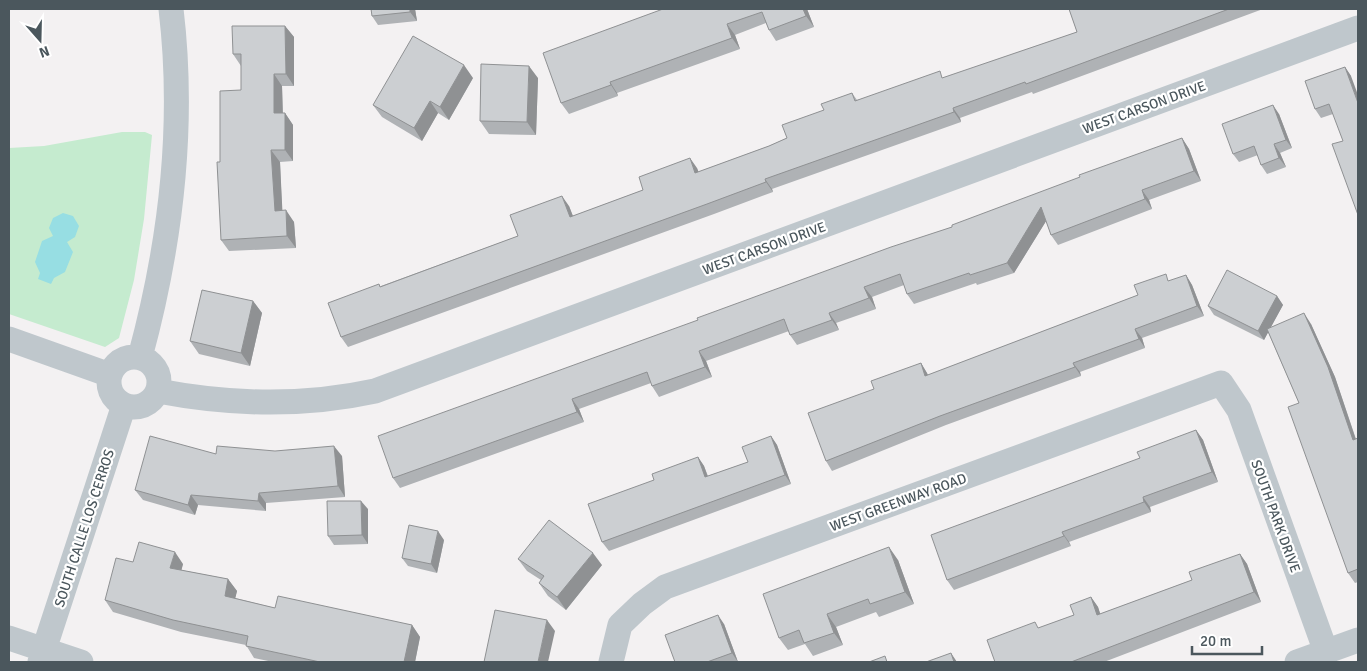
<svg xmlns="http://www.w3.org/2000/svg" width="1367" height="671" font-family="Signika,sans-serif">
<style>
.green{fill:#c5ebcf}
.water{fill:#97dee3}
.lines{fill:none;stroke-linecap:round;stroke-linejoin:round}
.minor{stroke:#bfc7cc;stroke-width:25}
.wall{fill:#afb2b5}
.shaded-wall{fill:#8f9193}
.building{fill:#cccfd2;stroke:#8f9193}
.labels{text-anchor:middle;stroke-width:4.5;stroke-linejoin:round;paint-order:stroke}
.street-label{font-size:14px;fill:#4b575d;stroke:#fff}
</style>
<rect width="100%" height="100%" fill="#f3f1f2"/>
<!-- green -->
<path class="green" d="M122 132H145L152 135 144 219 134 280 119 338 105 347 9 314V148L44 146Z"/>
<!-- water -->
<path class="water" d="M63 213 73 216 79 226 75 237 67 242 73 252 65 272 54 278 51 284 38 279 40 273 35 262 42 241 53 236 49 228 53 218Z"/>
<g class="lines">
<!-- minor -->
<path class="minor" d="M9 339 110 375
M109 382a25 25 0 1 1 50 0a25 25 0 1 1-50 0Z
M140 357C171 243 185 126 171 9
M158 391C231 405 302 407 375 391L1358 28
M9 638 81 662
M40 662 124 405
M611 662 620 625 642 604 665 587 1221 383 1239 410 1326 652
M1297 662 1358 640"/>
</g>
<!-- wall -->
<path class="wall" d="M371 9H415L417 21 378 25 372 16Z
M663 9H807L814 27 776 41 769 30 766 23 735 35 740 49 617 93 618 96 569 114 561 103Z
M1069 9H1263L1033 94 1032 92 960 118 961 122 772 189 773 192 714 214 348 347 341 337 381 286 518 236 569 206 573 216 643 190 697 168 698 172 769 146 787 138 824 110 852 93 857 100 944 78 1077 32Z
M285 26 294 37V86H282L283 113H285L293 125V161L280 162 282 211 294 222 296 248 229 251 221 240 220 162 241 90V66L233 54Z
M1345 67 1351 76 1333 114 1321 118 1315 109Z
M473 78 449 120 438 113 422 141 382 117 373 105Z
M538 78 536 135 489 134 480 121Z
M1279 114 1292 148 1280 153 1286 167 1267 174 1261 165 1258 155 1239 162 1233 154Z
M1182 138 1189 149 1201 181 1149 200 1152 209 1058 245 1051 235 1046 221 1014 273 977 285 976 283 914 304 907 294 904 285 872 297 876 309 836 323 839 330 797 345 790 335 789 331 706 361 712 377 659 397 652 386 651 383 579 409 584 422 400 488 393 478 698 320 952 227Z
M1186 275 1192 285 1204 316 1142 338 1145 348 1080 372 1081 376 946 425 832 471 826 461 874 389 921 363 928 375 1138 295Z
M1277 296 1283 305 1270 328 1311 324 1335 377 1356 439 1358 438V582L1355 583 1348 573 1299 403 1268 332 1264 340 1214 315 1208 306Z
M253 301 262 313 250 366 199 354 190 341Z
M1196 430 1203 440 1218 482 1150 507 1151 512 1069 542 1071 546 954 590 947 580 1140 458Z
M771 436 777 445 791 484 609 551 602 542 654 480 698 457 704 466 708 476 748 462Z
M216 454 342 456 345 497 266 503V511L198 505 195 515 143 500 135 490Z
M368 509V544L334 545 328 536Z
M444 540 437 573 408 566 402 558Z
M1240 554 1247 564 1261 602 1104 662H995L1039 628 1074 615 1091 597 1098 607 1100 614 1192 580Z
M518 559 602 565 566 610 548 596 539 583 541 580 527 571Z
M898 560 914 604 879 617 876 612 836 627 843 645 813 656 805 644 788 650 779 638Z
M133 562 183 564 181 570 228 579 237 591 235 598 275 608 412 625 420 637 415 662H273L254 658 246 645 181 632 113 612 105 600Z
M724 624 738 662H675Z"/>
<!-- shaded-wall -->
<path class="shaded-wall" d="M410 9H415L417 21 410 12Z
M803 9H807L814 27 806 16Z
M727 24 735 35 740 49 732 38Z
M285 26 294 37V86L286 74Z
M464 65 473 78 449 120 440 107Z
M529 66 538 78 536 135 527 122Z
M1345 67 1351 76 1358 95V103Z
M274 74 282 86 283 125 274 113Z
M610 82 617 93 618 96 611 85Z
M430 101 438 113 422 141 414 128Z
M1273 105 1279 114 1292 148 1286 140Z
M953 108 960 118 961 122 954 112Z
M285 113 293 125V161L285 150Z
M1182 138 1189 149 1201 181 1194 171Z
M1274 144 1280 153 1286 167 1279 158Z
M271 150 280 162 283 223 275 211Z
M690 158 697 168 703 183 695 173Z
M765 179 772 189 773 192 766 182Z
M1142 190 1149 200 1152 209 1145 199Z
M562 196 569 206 577 227 570 217Z
M1041 207 1048 218 1014 273 1007 263Z
M286 210 294 222 296 248 287 236Z
M1186 275 1192 285 1204 316 1197 306Z
M864 287 872 297 876 309 869 298Z
M1277 296 1283 305 1264 340 1258 331Z
M253 301 262 313 250 366 241 353Z
M829 313 836 323 839 330 832 320Z
M1304 313 1311 324 1335 377 1358 446 1353 440Z
M1135 329 1142 338 1145 348 1139 339Z
M699 351 706 361 712 377 705 367Z
M921 363 927 373 932 385 925 376Z
M1073 363 1080 372 1081 376 1075 367Z
M572 399 579 409 584 422 577 412Z
M1196 430 1203 440 1218 482 1212 472Z
M771 436 777 445 791 484 785 475Z
M334 446 342 456 345 497 338 486Z
M698 457 704 466 711 486 705 477Z
M259 493 266 503V511L258 501Z
M191 495 198 505 195 515 188 505Z
M1143 497 1150 507 1151 512 1144 502Z
M361 501 368 509V544L362 535Z
M438 531 444 540 437 573 431 564Z
M1062 532 1069 542 1071 546 1064 536Z
M889 547 898 560 914 604 905 592Z
M175 552 183 564 179 580 170 568Z
M593 553 602 565 566 610 557 597Z
M1240 554 1247 564 1261 602 1254 592Z
M228 579 237 591 233 608 225 596Z
M1091 597 1098 607 1104 625 1097 615Z
M827 614 836 627 843 645 834 633Z
M718 615 724 624 738 662 732 653Z
M547 620 555 631 548 662H538Z
M412 625 420 637 415 662H404Z
M951 653 957 662H954Z"/>
<!-- building -->
<path class="building" d="M371 9H410V12L372 16Z
M663 9H803L806 16 769 30 762 12 727 24 732 38 610 82 611 85 561 103 543 53Z
M1069 9H1229L1026 84 1025 82 953 108 954 112 765 179 766 182 707 204 341 337 328 303 379 284 380 287 518 236 510 215 562 196 570 217 643 190 639 177 690 158 695 173 769 146 787 138 782 125 824 110 821 104 852 93 855 101 940 71 942 78 1077 32Z
M232 26H285L286 74H274V113H285V150H271L275 211 286 210 287 236 221 240 217 162H220V91L241 90V54H233Z
M413 36 464 65 440 107 430 101 414 128 373 105Z
M481 64 529 66 527 122 480 121Z
M1345 67 1358 103V215L1332 144 1343 141 1329 104 1315 109 1305 81Z
M1273 105 1286 140 1274 144 1279 158 1261 165 1254 146 1233 154 1222 124Z
M1182 138 1194 171 1142 190 1145 199 1051 235 1041 207 1007 263 970 275 969 273 907 294 900 274 864 287 869 298 829 313 832 320 790 335 784 319 699 351 705 367 652 386 647 372 572 399 577 412 393 478 378 436 698 320 697 318 891 247 952 227V225L1080 177 1079 175Z
M1227 270 1277 296 1258 331 1208 306Z
M1166 274 1168 281 1186 275 1197 306 1135 329 1139 339 1073 363 1075 367 940 416 826 461 808 413 874 389 871 381 921 363 925 376 1138 295 1134 285Z
M202 290 253 301 241 353 190 341Z
M1304 313 1328 367 1353 440 1358 438V569L1348 573 1288 407 1299 403 1267 329Z
M1196 430 1212 472 1143 497 1144 502 1062 532 1064 536 947 580 931 535 1140 458 1137 452Z
M150 436 216 454 217 446 275 451 334 446 338 486 259 493 258 501 191 495 188 505 135 490Z
M771 436 785 475 602 542 588 504 654 480 652 474 698 457 705 477 748 462 742 447Z
M327 501H361L362 535 328 536Z
M549 520 593 553 557 597 539 583 544 576 518 559Z
M409 525 438 531 431 564 402 558Z
M139 542 175 552 170 568 228 579 225 596 275 608 278 596 412 625 404 662H320L246 646 248 636 173 620 105 600 116 558 133 562Z
M889 547 905 592 870 604 868 599 827 614 834 633 804 643 799 630 779 638 763 594Z
M1240 554 1254 592 1071 662H995L987 640 1035 622 1038 628 1074 615 1070 605 1091 597 1097 615 1192 580 1189 572Z
M495 610 547 620 538 662H484Z
M718 615 732 653 707 662H675L665 635Z
M951 653 954 662H926Z
M885 656 887 662H869Z"/>
<g class="labels">
<!-- street labels -->
<g class="street-label">
<text transform="translate(1144 107) rotate(-20)" y="5">WEST CARSON DRIVE</text>
<text transform="translate(764 248) rotate(-20)" y="5">WEST CARSON DRIVE</text>
<text transform="translate(898 502) rotate(-20)" y="5">WEST GREENWAY ROAD</text>
<text transform="translate(1276 516) rotate(70)" y="5">SOUTH PARK DRIVE</text>
<text transform="translate(84 528) rotate(-72)" y="5">SOUTH CALLE LOS CERROS</text>
</g>
</g>
<!-- border -->
<rect width="1367" height="671" fill="none" stroke="#4b575d" stroke-width="20"/>
<!-- north arrow -->
<g transform="translate(40 40) rotate(160)" stroke="#ffffff" stroke-width="4" paint-order="stroke">
<path d="M0-4L9 19L0 12L-9 19Z" fill="#4b575d"/>
<text y="-8" font-size="14" font-weight="bold" text-anchor="middle" fill="#4b575d">N</text>
</g>
<!-- scale -->
<path d="M1192 646v8h70v-8" fill="none" stroke="#4b575d" stroke-width="2.5"/>
<text x="1200" y="646" font-size="15" fill="#4b575d" stroke="#ffffff" stroke-width="4" paint-order="stroke">20 m</text>
</svg>
